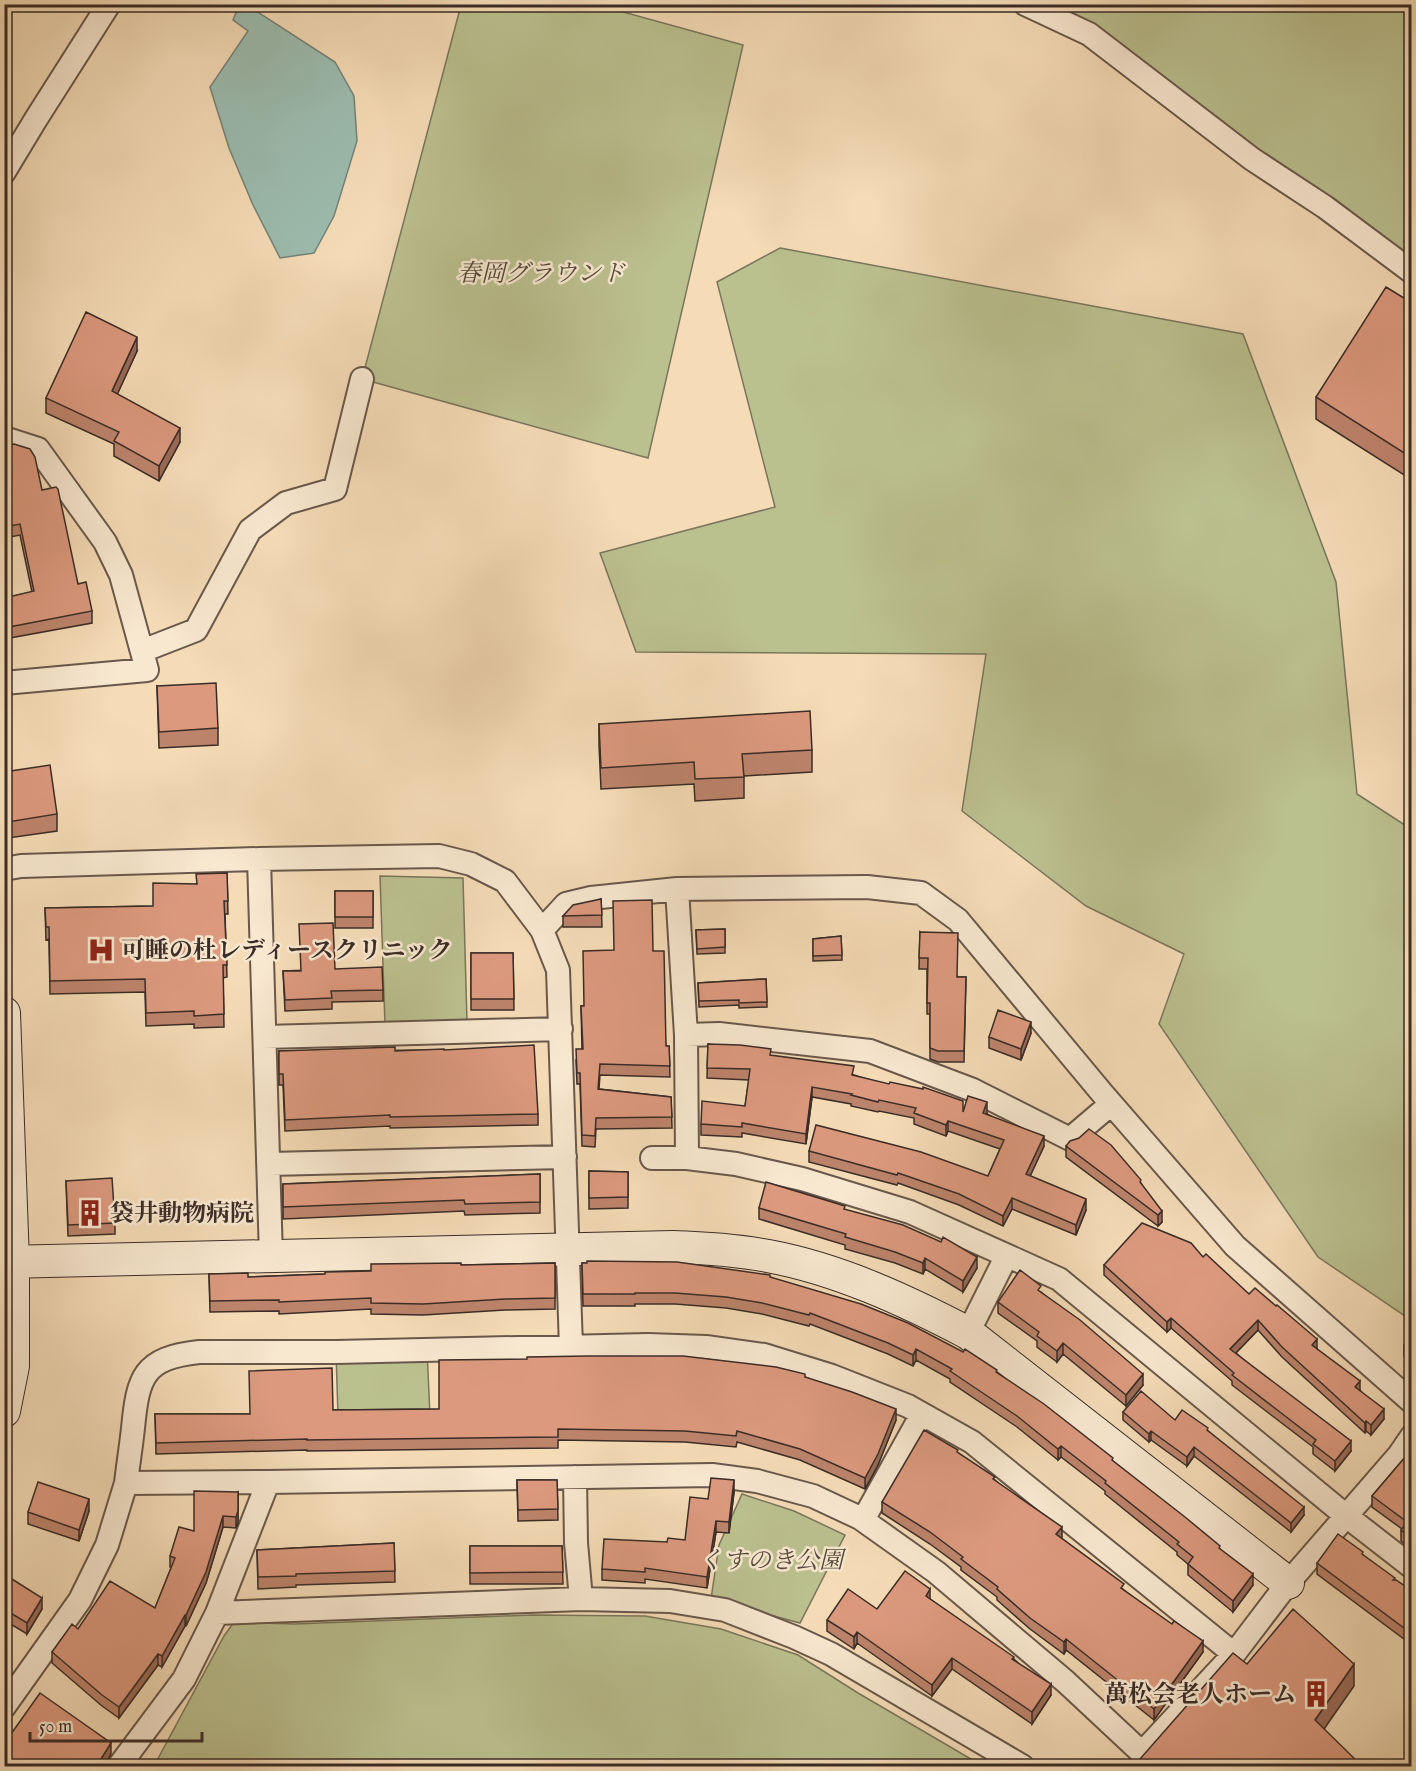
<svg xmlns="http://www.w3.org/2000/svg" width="1416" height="1771" font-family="'IM FELL English','Noto Serif JP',serif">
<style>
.green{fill:#bbc08f;stroke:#7a765b;stroke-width:1.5}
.water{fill:#9cbcaf;stroke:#758279;stroke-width:1.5}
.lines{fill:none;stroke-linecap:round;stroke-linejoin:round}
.street-casing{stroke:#69584b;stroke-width:26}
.secondary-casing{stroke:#3a2c27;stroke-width:34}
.street{stroke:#f8e8d0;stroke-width:22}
.secondary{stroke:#f8e8d0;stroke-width:32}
.wall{fill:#bd846c;stroke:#3a2c27;stroke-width:1.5}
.shaded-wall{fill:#9a6b58;stroke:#3a2c27;stroke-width:1.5}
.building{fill:#dc997e;stroke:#3a2c27;stroke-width:1.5}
.labels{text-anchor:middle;stroke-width:5;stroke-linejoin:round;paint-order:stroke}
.park-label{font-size:24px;font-style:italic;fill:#544a3c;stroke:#f8e8d0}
.poi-label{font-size:24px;font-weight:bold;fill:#3a2c27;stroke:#f8e8d0;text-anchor:start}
</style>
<rect width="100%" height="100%" fill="#f5dcb7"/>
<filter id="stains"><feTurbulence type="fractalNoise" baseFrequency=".00333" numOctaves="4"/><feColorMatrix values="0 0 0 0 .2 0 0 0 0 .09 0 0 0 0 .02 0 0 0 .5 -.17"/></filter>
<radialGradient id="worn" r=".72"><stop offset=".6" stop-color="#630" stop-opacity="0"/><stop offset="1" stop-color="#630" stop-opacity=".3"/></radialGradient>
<!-- green -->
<path class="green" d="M461 5H598L743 45 648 458 362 379Z
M1025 5H1411V268L1089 34Z
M780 248 1243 334 1336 582 1357 794 1411 829V1320L1318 1257 1159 1024 1184 954 1086 906 962 811 986 654 636 652 600 553 775 507 717 282Z
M380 876 463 878 467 1022 385 1025Z
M427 1350 430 1416H338L336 1352Z
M742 1494 794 1511 845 1535 800 1623 711 1599 719 1545Z
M532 1615 645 1616 721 1629 798 1655 858 1693 983 1766H154L224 1636 234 1622 294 1624Z"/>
<!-- water -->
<path class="water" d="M239 5H247L335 62 354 96 357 141 334 216 314 253 280 258 253 205 229 148 210 87 248 31 233 20Z"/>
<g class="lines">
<defs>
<path id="street" d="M1025 4 1089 34 1252 159 1325 207 1412 272
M4 172 36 119 109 4
M4 441 10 440 38 449 105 542 121 575 147 670 4 683
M142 651 196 630 250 530 286 503 335 489 362 379
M259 859 271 1257
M4 869 21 866 259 859 439 856 471 864 505 881 542 930 558 970 571 1347
M677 889 686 1035 687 1158
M542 930 566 904 591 898 677 889 867 887 921 893 958 920 1102 1093 1235 1246 1412 1402
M686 1035 719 1034 870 1051 973 1090 1070 1139 1111 1104
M265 1037 561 1029
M652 1158H687L736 1164 802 1179 910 1212 1059 1279 1345 1515 1412 1567
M270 1164 565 1157
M968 1333 1006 1257
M575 1477 576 1543 581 1599
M126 1483C128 1465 131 1447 133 1428 138 1377 143 1358 199 1352H336L648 1345 706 1347 764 1355 832 1376 908 1406 972 1442 1234 1654
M863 1520 922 1414
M217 1613 581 1599 670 1601 725 1610 794 1637 831 1654 1022 1766
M4 1707 80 1600 107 1545 126 1483 268 1482
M119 1766 184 1679 217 1613 268 1482 712 1475 757 1481 813 1496 860 1518 936 1572 1066 1682 1142 1753 1234 1654 1288 1583 1399 1455 1412 1436"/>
<path id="secondary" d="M4 1013 13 1262V1366L4 1411
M4 1262 673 1247C705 1248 737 1250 768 1256 838 1269 905 1300 968 1333L1288 1583"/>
</defs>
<!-- street casing -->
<use href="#street" class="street-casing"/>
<!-- secondary casing -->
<use href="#secondary" class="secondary-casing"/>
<!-- street -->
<use href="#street" class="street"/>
<!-- secondary -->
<use href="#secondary" class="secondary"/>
</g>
<!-- wall -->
<path class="wall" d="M1412 303V480L1316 419V397Z
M137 351 117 394 180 442 159 481 114 456V444L46 413V398Z
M4 446 42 490 78 584 92 611V623L4 639V598L32 592 20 535 4 538Z
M157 686 218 728V745L159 748Z
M599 724 812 750V772L744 776V798L695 801 694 784 601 789 599 745Z
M4 772 57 814V831L8 838 4 818Z
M227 873 228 914H225L227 977 223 978 224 1027 194 1028V1024L146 1026 145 992 50 994 49 939 46 940 45 908 153 906 196 884Z
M335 891H373V928H335Z
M601 899 602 927H563V916Z
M725 929V953L697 954 696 930Z
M920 932 958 977H966L964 1062H938L930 1059V1014H927V969H919Z
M841 936 842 960 813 961V939Z
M653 951 666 1046H669L670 1077 600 1075 599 1089 671 1097 672 1128 596 1129 595 1147 582 1146 580 1084H577L576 1060 582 1049 581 1006H584Z
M471 953H513L514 1010H471Z
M335 969 383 990V1001L332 1002V1009L285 1011 283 971Z
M766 979 767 1007 739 1008V1005L699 1007 698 983Z
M1031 1033 1021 1060 989 1048V1037Z
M708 1044 771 1056 854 1075 963 1111 987 1113V1114L1044 1146 1030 1176 1086 1210 1076 1235 1012 1209 1003 1226 959 1205 898 1183 897 1185 809 1162V1151L988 1176 1000 1149 948 1131 946 1136 914 1124V1118L879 1111 878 1112 851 1106V1104L812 1097 806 1144 742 1133V1137L701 1135V1124L745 1106 749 1080 707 1078Z
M444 1050 538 1114V1125L390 1128V1126L285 1131 283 1085H279V1051Z
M1066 1146 1141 1183 1162 1222 1158 1226 1066 1157Z
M589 1171 628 1172V1208L589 1209Z
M540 1174V1213L465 1215 464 1211 283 1219V1184Z
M66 1181 115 1223V1234L68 1236Z
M759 1208 845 1210 977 1268 963 1292 925 1269 923 1274 895 1263 845 1249V1245L759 1219Z
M1203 1257 1317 1349 1360 1390 1384 1419 1371 1435 1366 1431 1365 1433 1282 1357 1258 1330 1236 1353 1351 1451 1335 1471 1313 1454V1447L1232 1385V1381L1171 1328 1167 1332 1104 1275V1265Z
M555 1263V1309L505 1310 423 1315 371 1314V1309L279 1314V1311L210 1312 209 1274 248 1277 325 1274 461 1265Z
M582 1263 770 1277 997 1372 1113 1461 1220 1549 1253 1585 1233 1612 1188 1575V1564L1177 1555V1552L1105 1494V1491L1061 1457 1058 1460 1017 1427 950 1382V1379L916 1360 913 1366 888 1354 810 1324 809 1326 762 1314 726 1308 675 1304H635V1306H583Z
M1041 1292 1143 1385 1126 1406 1063 1354 1057 1362 1037 1347V1341L998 1313V1302Z
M1412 1334V1362L1404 1356V1345Z
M805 1377 896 1420 878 1465 865 1489 800 1460 737 1442 736 1447 685 1442 558 1440V1448L307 1451V1450L156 1454 155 1414H249L333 1410 439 1409Z
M1123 1412 1175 1420 1208 1431 1304 1515 1291 1532 1194 1456 1187 1466 1151 1440 1149 1442 1123 1420Z
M1412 1449V1550L1401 1541V1530L1402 1529 1372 1507V1496Z
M958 1453 995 1480 1061 1538 1124 1590 1203 1652 1154 1720 1066 1650 1064 1654 1030 1629 997 1600V1597L961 1570V1567L930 1544 882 1513V1502Z
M517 1480H557L558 1520 518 1521Z
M238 1492V1523L236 1528 223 1527 206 1583 186 1626H185L162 1667 158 1665 119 1718 102 1706 52 1663V1652L78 1629 155 1608 171 1568 170 1567V1556L194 1531Z
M734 1492 729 1533 716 1532 707 1588 645 1579V1583L602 1580V1569L667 1542 685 1540 708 1499Z
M89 1511 79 1541 28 1524V1512Z
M394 1543 395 1582 296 1585V1587L258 1589 257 1550Z
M470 1546H562L563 1584H470Z
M1363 1555 1395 1580 1412 1591V1645L1317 1574V1563Z
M4 1574 42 1609 27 1634 4 1620Z
M930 1599 1014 1659 1051 1695 1032 1724 952 1669 932 1696 857 1643 854 1649 827 1631V1620L877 1609Z"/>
<!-- shaded-wall -->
<path class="shaded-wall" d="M137 337V351L112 406V391Z
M180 428V442L159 481V466Z
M1031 1022V1033L1021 1060V1049Z
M812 1087V1097L806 1144V1134Z
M987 1102V1113L983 1123V1113Z
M948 1121V1131L946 1136V1125Z
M1044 1136V1146L1026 1185V1174Z
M1012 1198V1209L1003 1226V1216Z
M1086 1199V1210L1076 1235V1225Z
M1162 1211V1222L1158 1226V1215Z
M977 1257V1268L963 1292V1281Z
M925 1258V1269L923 1274V1263Z
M1171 1318V1328L1167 1332V1322Z
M1258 1320V1330L1230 1359V1349Z
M1317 1339V1349L1312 1345Z
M1063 1343V1354L1057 1362V1351Z
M916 1349V1360L913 1366V1355Z
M1143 1374V1385L1126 1406V1395Z
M1360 1381V1391L1355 1387Z
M896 1409V1420L878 1465 865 1489V1478Z
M1384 1409V1419L1371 1435V1425Z
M1366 1421V1431L1365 1433V1423Z
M1151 1431V1440L1149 1442V1434Z
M1351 1441V1451L1335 1471V1461Z
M1061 1446V1457L1058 1460V1449Z
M1194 1447V1456L1187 1466V1457Z
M734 1480V1492L729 1533V1522Z
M238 1492V1523L236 1528V1517Z
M89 1499V1511L79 1541V1530Z
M1304 1507V1515L1291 1532V1523Z
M223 1516V1527L206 1583 186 1626V1615Z
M716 1521V1532L707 1588V1577Z
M1062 1527V1538L1056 1545V1534Z
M1253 1574V1585L1233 1612V1601Z
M930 1589V1600L926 1596Z
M42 1598V1609L27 1634V1623Z
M185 1615V1626L162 1667V1656Z
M857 1632V1643L854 1649V1637Z
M1066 1639V1650L1064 1654V1642Z
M1203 1641V1652L1154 1720V1709Z
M158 1654V1665L119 1718V1707Z
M952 1658V1669L932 1696V1685Z
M1354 1664V1686L1315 1742V1720Z
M1051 1684V1695L1032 1724V1712Z
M111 1743V1754L103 1767H96Z"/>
<!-- building -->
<path class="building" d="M1386 287 1412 303V458L1316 397Z
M86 312 137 337 112 391 180 428 159 466 114 441 119 432 46 398Z
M14 444 30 449 35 457 42 490 56 487 58 489 78 584 86 582 92 611 4 628V598L34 591 20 524 4 527V446Z
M216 683 218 728 159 732 157 686Z
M810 711 812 750 742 754 744 777 695 779 694 762 601 768 599 724Z
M50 765 57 814 8 822 4 801V772Z
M227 873 228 901H224L227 965H223L224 1014 194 1016V1011L146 1013 145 979 50 981 49 927H46L45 908 153 906V883L197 884 196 874Z
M335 891H373V917H335Z
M601 899 602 915 563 916 573 905Z
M652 900 653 951H664L666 1046H669L670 1066 600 1064 598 1089 671 1097 672 1117 596 1118 595 1136 582 1135 580 1073H577L576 1049H583L581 1006H584L583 951 614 950 613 901Z
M333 923 335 969 382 967 383 990 331 991 332 998 285 1000 283 971H301L299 924Z
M725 929V947L697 949 696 930Z
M920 932 958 933 957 977H966L964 1051H938L930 1048V1003H927L928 958H919Z
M841 936 842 955 813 956V939Z
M471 953H513L514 999H471Z
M766 979 767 1002 739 1003V1000L699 1001 698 983Z
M998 1010 1031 1022 1021 1049 989 1037Z
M708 1044 740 1045 771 1049 770 1055 854 1066 852 1075 889 1084 890 1082 923 1089V1087L963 1101V1112L968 1096 987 1102 983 1113 1044 1136 1026 1174 1086 1199 1076 1225 1012 1198 1003 1216 959 1194 898 1173 897 1175 809 1151 816 1125 921 1152 988 1176 1004 1140 948 1121 946 1125 914 1113 916 1108 879 1100 878 1102 851 1095 852 1094 812 1087 806 1134 742 1123V1127L701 1124 702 1101 745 1106 750 1069 707 1068Z
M534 1045 538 1114 390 1117V1115L285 1120 283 1074H279V1051L395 1047V1051L444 1049V1050Z
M1089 1129 1111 1145 1141 1180 1140 1182 1162 1211 1158 1215 1066 1146 1070 1141 1079 1138Z
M589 1171 628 1172V1197L589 1198Z
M540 1174V1202L465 1204 464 1200 283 1207V1184Z
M112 1178 115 1223 68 1225 66 1181Z
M766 1182 845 1206 844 1209 903 1225 941 1242 943 1237 977 1257 963 1281 925 1258 923 1263 895 1252 845 1237 846 1234 759 1208Z
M1142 1223 1191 1243 1203 1257 1206 1254 1249 1294 1255 1288 1276 1306 1277 1305 1317 1339 1312 1345 1360 1381 1355 1387 1384 1409 1371 1425 1366 1421 1365 1423 1282 1347 1258 1320 1230 1349 1351 1441 1335 1461 1313 1444 1316 1440 1232 1375 1234 1373 1171 1318 1167 1322 1104 1265Z
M587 1261 677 1262 770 1275V1277L861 1304 908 1323 963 1352 965 1349 997 1370 996 1372 1044 1404 1113 1458 1112 1460 1185 1517 1220 1546 1219 1548 1253 1574 1233 1601 1188 1564 1193 1557 1177 1544 1179 1542 1105 1483 1106 1481 1061 1446 1058 1449 1017 1416 950 1371 952 1369 916 1349 913 1355 888 1343 810 1313 809 1315 762 1303 726 1297 675 1293H635V1294H583L582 1263H587Z
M461 1263V1265L555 1263V1298L505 1299 423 1304 371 1303V1298L279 1302V1300L210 1301 209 1274 248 1273V1277L325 1274V1272L371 1271V1264Z
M1020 1270 1041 1286 1038 1290 1080 1320 1143 1374 1126 1395 1063 1343 1057 1351 1037 1336 1039 1332 998 1302Z
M1412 1334V1350L1404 1345Z
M588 1356H683L776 1367 805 1374V1377L852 1392 896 1409 878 1454 865 1478 800 1449 737 1431 736 1436 685 1431 558 1429V1437L307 1440V1439L156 1443 155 1414H250L249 1371 332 1368 333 1410 439 1409V1360L527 1359V1357Z
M1141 1391 1175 1420 1182 1410 1208 1428 1207 1430 1304 1507 1291 1523 1194 1447 1187 1457 1151 1431 1149 1434 1123 1412Z
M924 1430 958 1450 957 1452 995 1477 993 1479 1062 1527 1056 1534 1124 1584 1121 1588 1172 1624 1174 1621 1203 1641 1154 1709 1066 1639 1064 1642 1030 1618 997 1589 998 1587 961 1559 963 1557 930 1532 882 1502Z
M1412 1449V1538L1401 1530 1407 1522 1372 1496Z
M711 1478 734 1480 729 1522 716 1521 707 1577 645 1568V1572L602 1569 604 1539 667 1542 668 1538 685 1540 690 1497 708 1499Z
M517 1480H557L558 1509 518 1510Z
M38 1482 89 1499 79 1530 28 1512Z
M194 1491 238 1492V1511L236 1517 223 1516 206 1572 186 1615H185L162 1656 158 1654 119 1707 102 1695 52 1652 72 1624 78 1629 110 1581 155 1608 175 1558 170 1556 179 1527 194 1531Z
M1338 1534 1363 1552 1362 1554 1395 1578 1393 1580H1396L1412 1591V1634L1317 1563Z
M394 1543 395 1571 296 1574V1576L258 1577 257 1550Z
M470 1546H562L563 1572 470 1573Z
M905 1571 930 1589 926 1596 1014 1657 1012 1659 1051 1684 1032 1712 952 1658 932 1685 857 1632 854 1637 827 1620 848 1589 877 1609Z
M4 1574 42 1598 27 1623 4 1609Z
M1293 1609 1354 1664 1315 1720 1363 1767H1133L1233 1653 1247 1664Z
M40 1693 111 1743 96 1767H4V1739L10 1733 11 1734Z"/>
<!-- icons -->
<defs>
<symbol id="hospital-bare" viewBox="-9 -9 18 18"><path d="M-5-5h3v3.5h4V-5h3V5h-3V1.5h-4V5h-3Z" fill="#8f2418" stroke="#f8e8d0" stroke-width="2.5" paint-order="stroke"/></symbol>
<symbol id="building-bare" viewBox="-9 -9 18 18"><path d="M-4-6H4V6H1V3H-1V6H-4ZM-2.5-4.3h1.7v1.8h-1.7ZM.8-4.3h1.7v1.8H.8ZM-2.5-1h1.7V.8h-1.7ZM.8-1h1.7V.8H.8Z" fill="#8f2418" stroke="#f8e8d0" stroke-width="2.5" paint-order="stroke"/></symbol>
</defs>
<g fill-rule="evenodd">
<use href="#hospital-bare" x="82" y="931" width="38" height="38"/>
<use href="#building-bare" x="71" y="1194" width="38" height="38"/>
<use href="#building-bare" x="1297" y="1675" width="38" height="38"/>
</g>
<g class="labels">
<!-- park labels -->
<g class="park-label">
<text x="541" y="281">春岡グラウンド</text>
<text x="771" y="1568">くすのき公園</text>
</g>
<!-- poi labels -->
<g class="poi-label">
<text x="121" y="958">可睡の杜レディースクリニック</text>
<text x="110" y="1221">袋井動物病院</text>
<text x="1296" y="1702" text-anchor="end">萬松会老人ホーム</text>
</g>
</g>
<!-- margin -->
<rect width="1416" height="1771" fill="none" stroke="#f5dcb7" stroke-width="24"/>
<rect x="6" y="6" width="1404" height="1759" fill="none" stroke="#3a2c27" stroke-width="3"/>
<rect x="12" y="12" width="1392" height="1747" fill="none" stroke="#3a2c27" stroke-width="1.5"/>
<!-- scale -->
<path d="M30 1732v9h172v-9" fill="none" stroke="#3a2c27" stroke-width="3"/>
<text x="39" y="1732" font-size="18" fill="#3a2c27" stroke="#f8e8d0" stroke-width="4.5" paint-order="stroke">50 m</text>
<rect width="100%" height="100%" filter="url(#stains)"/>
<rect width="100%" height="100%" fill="url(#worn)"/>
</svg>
